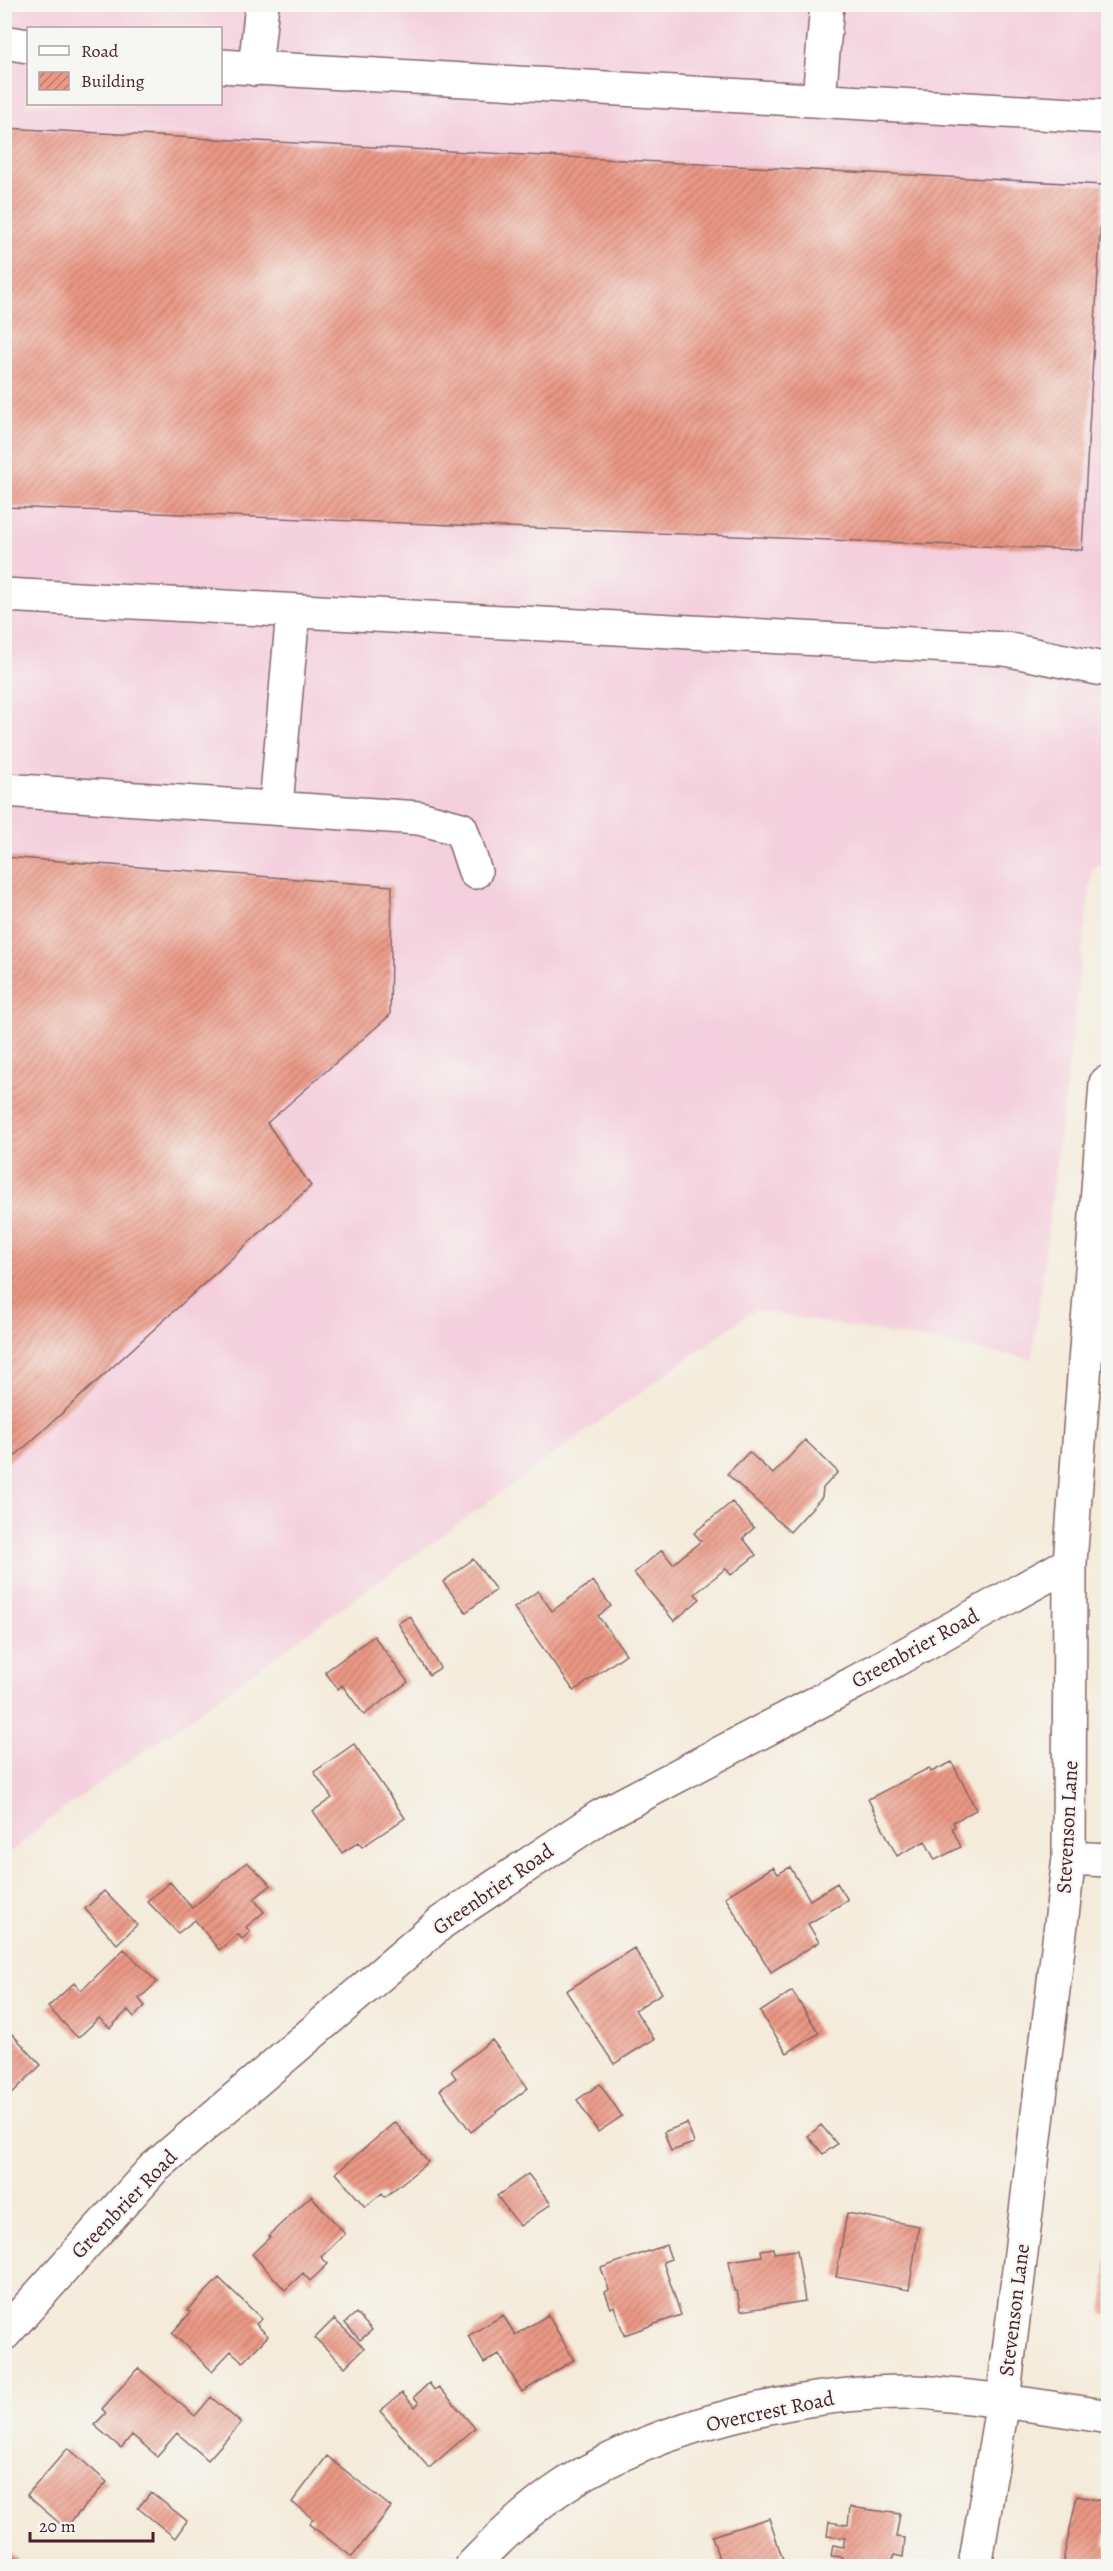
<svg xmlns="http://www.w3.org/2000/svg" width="1113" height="2571" font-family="Alegreya,serif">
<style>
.built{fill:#f4cfdd;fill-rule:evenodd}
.building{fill:url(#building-hatch)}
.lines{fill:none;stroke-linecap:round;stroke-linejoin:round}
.minor-casing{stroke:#866668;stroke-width:36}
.minor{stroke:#fff;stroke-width:33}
.labels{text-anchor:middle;stroke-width:4.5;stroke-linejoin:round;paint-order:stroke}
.street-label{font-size:21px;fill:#4a1f2b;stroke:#f6f6f2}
</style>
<defs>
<pattern id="building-hatch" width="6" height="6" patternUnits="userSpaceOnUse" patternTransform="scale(1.5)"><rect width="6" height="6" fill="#eb9885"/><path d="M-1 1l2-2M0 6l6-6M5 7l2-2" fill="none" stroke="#c07b6d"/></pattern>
</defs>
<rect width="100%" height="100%" fill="#f6f6f2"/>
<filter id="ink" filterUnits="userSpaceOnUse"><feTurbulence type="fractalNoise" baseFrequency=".0167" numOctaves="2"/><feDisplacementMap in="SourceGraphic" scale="12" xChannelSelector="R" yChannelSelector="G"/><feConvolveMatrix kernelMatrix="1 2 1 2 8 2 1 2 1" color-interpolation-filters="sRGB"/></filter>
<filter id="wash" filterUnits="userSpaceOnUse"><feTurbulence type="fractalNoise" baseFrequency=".008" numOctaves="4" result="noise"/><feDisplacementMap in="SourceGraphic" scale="24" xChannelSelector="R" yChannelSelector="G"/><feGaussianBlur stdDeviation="1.35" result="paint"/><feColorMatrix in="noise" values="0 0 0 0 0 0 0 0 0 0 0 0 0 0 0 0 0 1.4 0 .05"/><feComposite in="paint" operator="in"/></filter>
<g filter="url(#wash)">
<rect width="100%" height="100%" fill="#f4ebda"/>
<!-- built -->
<path class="built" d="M5 5H1108V866H1093L1032 1359 754 1310 49 1820 5 1856ZM28 28H220V104H28Z"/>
<g id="blocks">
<!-- building -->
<path class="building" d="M4 128 1103 185 1082 550 4 507Z
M4 857 392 886 390 1015 267 1123 311 1186 4 1466Z
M805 1440 838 1472 823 1488 822 1497 790 1532 727 1474 749 1452 773 1474Z
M732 1502 754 1528 743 1538 756 1555 731 1575 726 1568 695 1594 700 1599 674 1621 634 1573 662 1550 673 1564 701 1541 694 1533Z
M473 1559 496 1590 466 1612 443 1582Z
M593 1581 611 1606 598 1616 626 1654 574 1691 514 1608 538 1591 552 1611Z
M410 1616 440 1668 429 1675 398 1623Z
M374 1636 408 1682 364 1715 342 1685 338 1689 325 1672Z
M354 1744 405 1818 362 1847 359 1842 342 1853 313 1811 332 1798 314 1772Z
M952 1762 976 1810 953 1822 955 1826 952 1828 961 1847 935 1860 925 1841 897 1856 868 1799 929 1768 931 1772Z
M247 1862 271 1885 254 1899 264 1912 246 1927 250 1932 242 1939 238 1934 219 1950 195 1920 178 1933 147 1901 170 1882 192 1908Z
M773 1867 778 1874 790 1867 810 1900 837 1883 848 1900 808 1924 819 1942 771 1972 725 1897Z
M104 1891 137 1925 117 1944 85 1909Z
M634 1948 662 1993 635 2010 654 2039 614 2064 566 1991Z
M124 1949 157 1982 139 1999 145 2006 134 2017 128 2010 110 2028 99 2018 78 2038 48 2007 74 1983 81 1991Z
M792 1991 819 2033 787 2053 760 2012Z
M12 2034 41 2065 4 2101V2041Z
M492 2040 528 2088 471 2132 440 2090 456 2078 451 2071Z
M600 2084 622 2116 598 2132 577 2100Z
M395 2122 428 2162 385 2197 382 2193 365 2207 336 2173Z
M687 2123 694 2143 671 2151 664 2132Z
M821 2125 837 2144 823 2154 808 2136Z
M528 2174 551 2204 520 2226 497 2196Z
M311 2196 345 2234 321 2257 328 2264 310 2281 303 2273 285 2290 252 2254 270 2237 268 2236Z
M847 2213 919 2226 909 2290 836 2277Z
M666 2245 671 2259 663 2262 681 2315 624 2335 614 2306 611 2308 605 2292 609 2290 601 2268Z
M773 2248 774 2253 797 2250 805 2301 741 2311 737 2291H734L729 2261 762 2256 761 2250Z
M1107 2258H1108V2315L1102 2314Z
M219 2278 262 2319 256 2324 268 2336 243 2362 231 2351 212 2371 172 2333 191 2312 188 2310Z
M356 2313 372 2330 360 2340 345 2323Z
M503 2315 515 2335 548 2315 574 2360 522 2392 499 2354 484 2363 468 2336Z
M334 2319 364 2348 345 2367 315 2338Z
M138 2368 195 2416 211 2397 241 2423 208 2460 177 2433 157 2456 132 2435 121 2448 94 2425 106 2413 102 2409Z
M429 2383 434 2390 439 2387 475 2428 429 2468 380 2411 402 2393 415 2407 419 2403 414 2397Z
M68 2448 107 2482 65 2528 27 2495Z
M327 2456 391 2507 352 2557 309 2524 313 2519 292 2502Z
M151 2492 187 2521 175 2538 138 2508Z
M1077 2496 1108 2502V2526L1105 2544 1108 2545V2566H1062Z
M850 2507 900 2514 896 2537 905 2538 903 2557 894 2555 892 2566H840L842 2557 831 2556 833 2545 843 2547 845 2538 827 2536 829 2522 848 2525Z
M769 2518 785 2566H721L712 2536Z
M4 2548 26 2566H4Z"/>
</g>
</g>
<g filter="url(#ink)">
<use href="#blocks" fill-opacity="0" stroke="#866668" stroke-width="1.5"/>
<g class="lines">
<defs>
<path id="minor" d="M4 42 28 46
M220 66 1108 117
M255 69 262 4
M819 99 827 4
M4 595 1005 649 1108 670
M4 790 419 818 461 829 475 872
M276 806 293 611
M1069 1858 1108 1860
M4 2334 153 2169 442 1922 601 1816 854 1683 1070 1563
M472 2566C501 2536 532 2506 568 2483 663 2424 800 2392 910 2392 927 2391 944 2395 960 2396 1010 2401 1059 2409 1108 2417
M975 2566 1003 2401 1069 1858 1070 1563 1106 1083H1108"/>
</defs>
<!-- minor casing -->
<use href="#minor" class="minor-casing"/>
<!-- minor -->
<use href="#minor" class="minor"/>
</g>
</g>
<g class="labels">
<!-- street labels -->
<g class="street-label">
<text transform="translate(915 1648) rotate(-29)" y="7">Greenbrier Road</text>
<text transform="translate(1067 1827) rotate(-87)" y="7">Stevenson Lane</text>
<text transform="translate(493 1889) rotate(-35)" y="7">Greenbrier Road</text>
<text transform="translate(124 2204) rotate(-46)" y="7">Greenbrier Road</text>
<text transform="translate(1014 2310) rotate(-83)" y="7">Stevenson Lane</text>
<text transform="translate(770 2411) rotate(-12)" y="7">Overcrest Road</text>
</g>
</g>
<!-- margin -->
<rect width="1113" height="2571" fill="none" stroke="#f6f6f2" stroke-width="24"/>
<!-- legend -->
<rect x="27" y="27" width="195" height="78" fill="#f6f6f2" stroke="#b1a0a2" stroke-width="1.5"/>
<rect x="39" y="46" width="30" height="9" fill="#ffffff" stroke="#b1a0a2" stroke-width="1.5"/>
<text x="81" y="57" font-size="18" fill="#4a1f2b">Road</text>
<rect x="39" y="72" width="30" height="18" fill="url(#building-hatch)" stroke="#b1a0a2" stroke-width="1.5"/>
<text x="81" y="87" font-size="18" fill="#4a1f2b">Building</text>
<!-- scale -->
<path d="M30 2532v9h123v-9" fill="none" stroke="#4a1f2b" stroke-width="3"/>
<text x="39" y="2532" font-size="18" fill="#4a1f2b" stroke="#f6f6f2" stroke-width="4.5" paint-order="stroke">20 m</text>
</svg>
